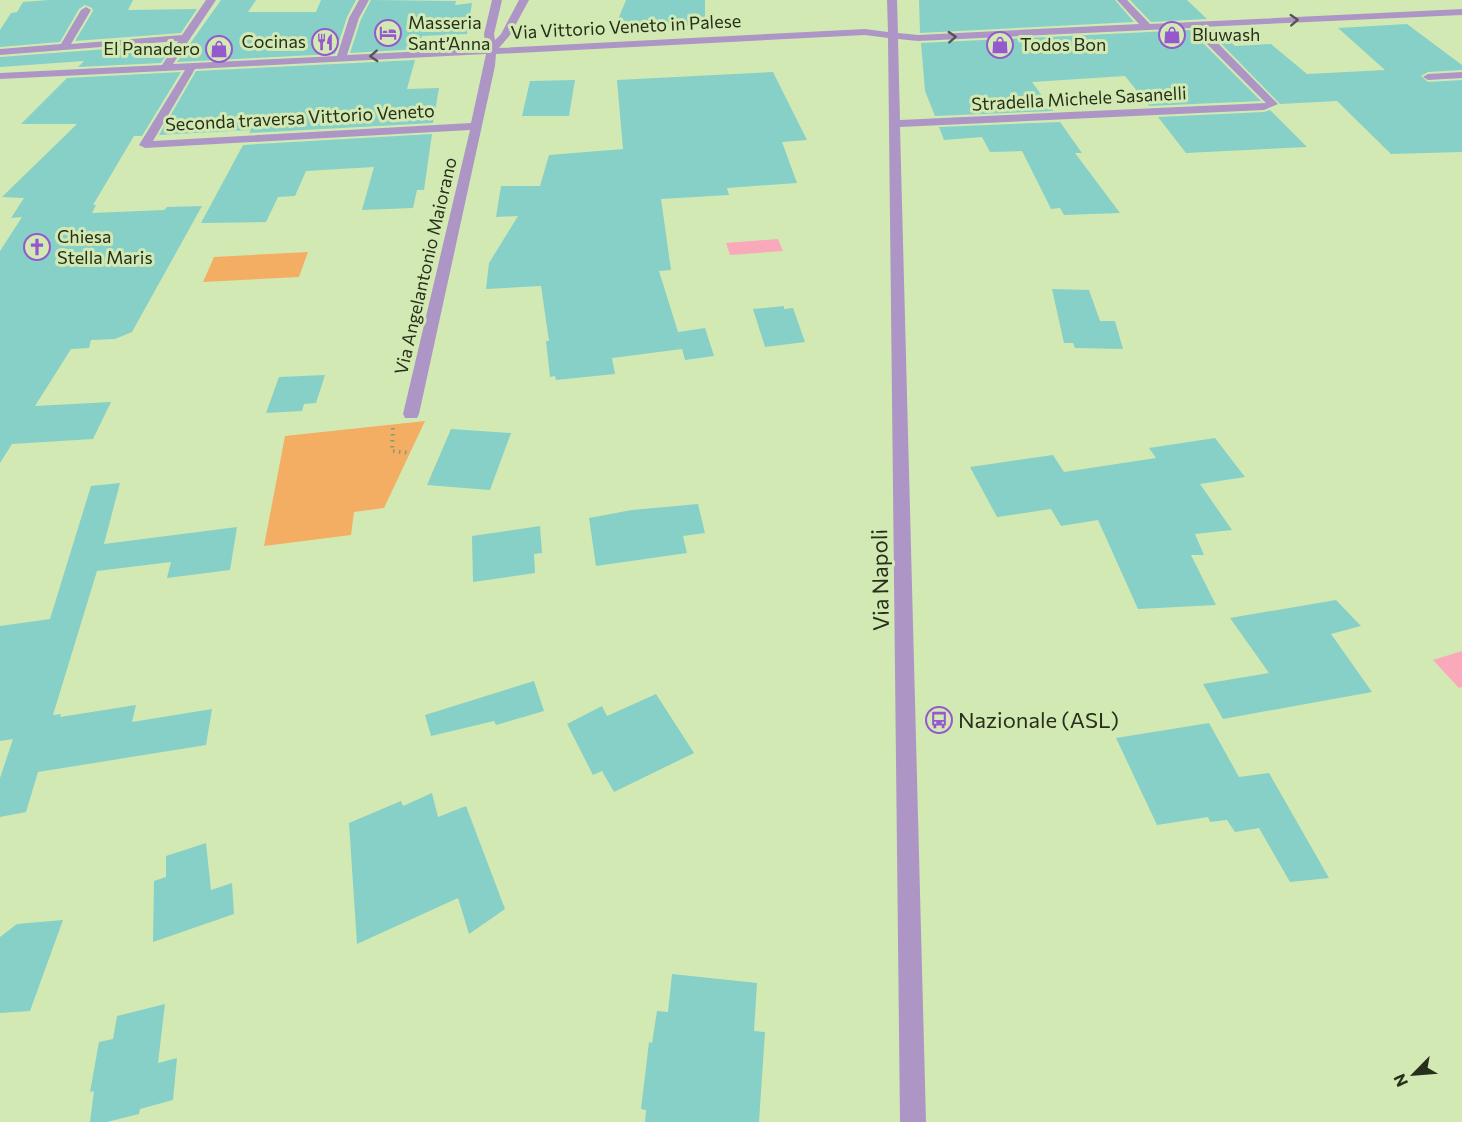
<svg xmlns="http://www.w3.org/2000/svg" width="1462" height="1122" font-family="Commissioner,sans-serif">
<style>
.green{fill:#f4ae63}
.water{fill:#f9a9ba}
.building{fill:#86d0c7}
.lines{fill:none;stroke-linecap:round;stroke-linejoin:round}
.path{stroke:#899972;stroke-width:4;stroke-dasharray:1.5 4.5;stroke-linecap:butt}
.minor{fill:#ad96c6;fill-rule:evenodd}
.oneway{stroke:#565457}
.labels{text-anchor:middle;stroke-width:6;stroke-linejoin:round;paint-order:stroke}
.far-poi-label{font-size:18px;fill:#27301b;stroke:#d3e9b3;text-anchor:start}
.far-street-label{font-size:18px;fill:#27301b;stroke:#d3e9b3}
.street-label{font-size:22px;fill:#27301b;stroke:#d3e9b3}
.poi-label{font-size:22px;fill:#27301b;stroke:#d3e9b3;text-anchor:start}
</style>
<rect width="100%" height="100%" fill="#d3e9b3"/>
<!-- green -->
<path class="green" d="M308 252 299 277 203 282 214 257Z
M425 421 384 508 354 512 351 535 264 546 285 436Z"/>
<!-- water -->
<path class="water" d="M778 239 783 251 730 255 726 243Z
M1462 651V687L1459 688 1433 660Z"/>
<!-- building -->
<path class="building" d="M49 0H133L128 10 197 9 181 33 75 41 93 11 92 8 85 5 79 9 60 42 0 47V30L11 13 17 12 23 2Z
M221 0H256L248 12H316L321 0H356L347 17 335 54 177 62Z
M371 0 456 1 455 5 472 3 467 34 422 36 418 49 350 53 361 19Z
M626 0H705V25L615 27Z
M919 0H1115L1134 22 920 33Z
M1130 0H1187L1207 19 1151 22Z
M1407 24 1462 65V70L1428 72 1421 76 1428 82 1462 80V152L1391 154 1337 101 1280 104 1207 29H1217L1235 46 1271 44 1307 74 1385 70 1338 28Z
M1190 30 1261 101 1149 106 1125 76 1032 82 1053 111 935 116 925 91 921 43Z
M174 44 161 63 78 67 84 61 0 67V57Z
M415 60 407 89 439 88 433 123 249 133 251 130 159 135 196 71Z
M181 72 142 136H134L93 205H96L92 213 164 210 167 207 202 206 132 332 115 339 91 340 89 348 71 349 35 406 111 402 93 439 12 444 0 463V251L22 217 11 218 24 198 2 197 77 124H21L67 78Z
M773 72 807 140 782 142 797 183 727 188 729 195 661 199 671 270 659 271 678 332 705 328 714 356 685 360 682 349 612 358 615 374 556 380 555 376 550 377 546 341H549L541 286 486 289 489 263 518 216 496 217 501 186H540L549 155 623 149 617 80Z
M575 80 569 116H522L530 81Z
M1270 110 1307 147 1186 153 1158 117 1264 112Z
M1060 122 1082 153H1075L1120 213 1064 215 1060 208 1051 209 1022 151 990 152 982 137 944 140 939 127Z
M432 134 424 190H417L413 208 362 210 374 167 306 171 295 196 278 197 266 222 201 223 243 145Z
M1052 289 1089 290 1100 321H1115L1123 349 1075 348 1073 343H1064Z
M784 306V309L793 308 805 342 765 347 753 309Z
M325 375 316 403 304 404 302 411 266 413 279 377Z
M451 429 511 433 490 490 427 485Z
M1215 438 1245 477 1200 484 1232 530 1195 534 1204 555H1191L1216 605 1138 609 1098 520 1061 526 1051 509 997 517 970 467 1053 455 1064 472 1156 458 1149 448Z
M120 483 104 544 237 527 230 570 167 578 171 562 97 571 53 715 61 714 60 717 136 705 132 722 212 709 206 745 38 772 26 812 0 817V778L13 739 0 741V626L50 619 91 486Z
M698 504 705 533 683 536 687 553 596 566 589 518 632 510Z
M540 526 542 553 534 554 535 573 473 582 472 536Z
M1336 600 1361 626 1331 634 1372 692 1223 719 1203 684 1269 673 1230 618Z
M534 681 544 711 496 725 494 721 431 736 425 715Z
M656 694 694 753 614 792 602 771 593 775 567 724 602 706 607 716Z
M1209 723 1239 777 1269 773 1329 878 1290 882 1259 828 1235 832 1227 820 1210 822 1208 817 1157 825 1116 738Z
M432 793 438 817 466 806 505 909 469 934 458 898 357 944 349 823 401 801 403 806Z
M206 843 211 890 232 883 234 914 153 942 154 881 166 877V856Z
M63 920 30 1011 0 1013V937L17 924Z
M672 974 757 983 754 1031 765 1032 759 1122H645L646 1110 641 1109 649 1042 652 1043 657 1011 668 1012Z
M165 1004 158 1063 177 1058 173 1100 140 1109 139 1114 107 1122H90L94 1091 90 1092 99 1042 113 1039 117 1016Z"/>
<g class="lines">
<!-- path -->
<path class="path" d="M393 428 392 451 410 453"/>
<!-- minor -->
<path class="minor" d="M206 0H216L173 64 337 56 349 18 359 0H369L359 18 347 55 486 48 484 34 492 0H502L494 34 495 40 501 34 519 0H529L510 35 499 48 865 29 888 32 887 0H897L898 33 918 35 1139 24 1117 0H1127L1150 24 1462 9V15L1202 27 1278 104 1264 110 900 127 926 1122H900L888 38 865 35 496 54 495 66 419 414 417 418H405L403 414 470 130 145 148 139 145 185 70 0 79V73L162 65 178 41 0 55V49L61 44 81 10 86 7 91 10 71 44 182 35ZM1191 28 1266 103 900 120 898 39 918 41ZM486 54 471 123 153 141 195 69Z
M1462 72V78L1428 80 1423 77 1428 74Z"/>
</g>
<!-- one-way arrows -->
<defs><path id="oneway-chevron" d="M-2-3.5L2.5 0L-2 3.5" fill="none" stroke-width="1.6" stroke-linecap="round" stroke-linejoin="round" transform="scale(1.5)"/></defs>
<g class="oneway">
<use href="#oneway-chevron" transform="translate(1294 20) rotate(-3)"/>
<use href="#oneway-chevron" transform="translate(952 37) rotate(-3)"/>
<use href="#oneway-chevron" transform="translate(374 56) rotate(177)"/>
</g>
<!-- icons -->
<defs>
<symbol id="hotel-ring" viewBox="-11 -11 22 22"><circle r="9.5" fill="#d3e9b3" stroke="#9658ce" stroke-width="1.5"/><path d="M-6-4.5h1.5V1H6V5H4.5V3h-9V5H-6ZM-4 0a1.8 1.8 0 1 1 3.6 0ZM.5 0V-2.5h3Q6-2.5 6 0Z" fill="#9658ce"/></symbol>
<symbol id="shop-ring" viewBox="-11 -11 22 22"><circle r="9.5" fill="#d3e9b3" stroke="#9658ce" stroke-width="1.5"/><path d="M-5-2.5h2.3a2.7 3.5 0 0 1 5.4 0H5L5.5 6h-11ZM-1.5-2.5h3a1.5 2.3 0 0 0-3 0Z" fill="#9658ce"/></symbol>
<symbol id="restaurant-ring" viewBox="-11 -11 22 22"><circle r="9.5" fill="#d3e9b3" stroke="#9658ce" stroke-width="1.5"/><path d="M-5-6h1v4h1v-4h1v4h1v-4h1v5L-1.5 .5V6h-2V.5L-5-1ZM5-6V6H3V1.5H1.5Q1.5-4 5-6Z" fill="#9658ce"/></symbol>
<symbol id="church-ring" viewBox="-11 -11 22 22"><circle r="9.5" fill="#d3e9b3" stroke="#9658ce" stroke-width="1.5"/><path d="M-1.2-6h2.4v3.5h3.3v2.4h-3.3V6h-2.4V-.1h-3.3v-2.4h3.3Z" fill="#9658ce"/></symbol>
<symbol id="bus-ring" viewBox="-11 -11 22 22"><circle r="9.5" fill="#d3e9b3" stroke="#9658ce" stroke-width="1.5"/><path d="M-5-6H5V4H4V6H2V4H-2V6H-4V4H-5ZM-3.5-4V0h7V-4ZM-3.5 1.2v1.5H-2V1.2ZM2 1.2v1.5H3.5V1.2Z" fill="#9658ce"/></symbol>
</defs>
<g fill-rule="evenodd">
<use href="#hotel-ring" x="373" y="18" width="30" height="30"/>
<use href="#shop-ring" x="1157" y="20" width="30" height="30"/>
<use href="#restaurant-ring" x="310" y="27" width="30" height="30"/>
<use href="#shop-ring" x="985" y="30" width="30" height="30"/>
<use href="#shop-ring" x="204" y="34" width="30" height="30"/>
<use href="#church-ring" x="22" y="232" width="30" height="30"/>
<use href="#bus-ring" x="924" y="705" width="30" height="30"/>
</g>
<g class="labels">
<!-- far-poi labels -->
<g class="far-poi-label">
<text x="408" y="29">Masseria<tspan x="408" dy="21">Sant’Anna</tspan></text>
<text x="1192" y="41">Bluwash</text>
<text x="306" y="48" text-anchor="end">Cocinas</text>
<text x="1020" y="51">Todos Bon</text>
<text x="200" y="55" text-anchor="end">El Panadero</text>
<text x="57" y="243">Chiesa<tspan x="57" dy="21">Stella Maris</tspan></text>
</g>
<!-- far-street labels -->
<g class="far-street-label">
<text transform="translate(626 27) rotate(-3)" y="6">Via Vittorio Veneto in Palese</text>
<text transform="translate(1079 99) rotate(-3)" y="6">Stradella Michele Sasanelli</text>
<text transform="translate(300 118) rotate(-3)" y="6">Seconda traversa Vittorio Veneto</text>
<text transform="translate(426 266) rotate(-77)" y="6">Via Angelantonio Maiorano</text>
</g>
<!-- street labels -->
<g class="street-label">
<text transform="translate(880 580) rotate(-91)" y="8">Via Napoli</text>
</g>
<!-- poi labels -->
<g class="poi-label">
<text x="958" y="728">Nazionale (ASL)</text>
</g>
</g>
<!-- north arrow -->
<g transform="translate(1414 1074) rotate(245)" stroke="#d3e9b3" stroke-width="4.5" paint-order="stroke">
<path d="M0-4.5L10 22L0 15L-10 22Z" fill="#27301b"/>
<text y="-9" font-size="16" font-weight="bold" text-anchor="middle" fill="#27301b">N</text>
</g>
</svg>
